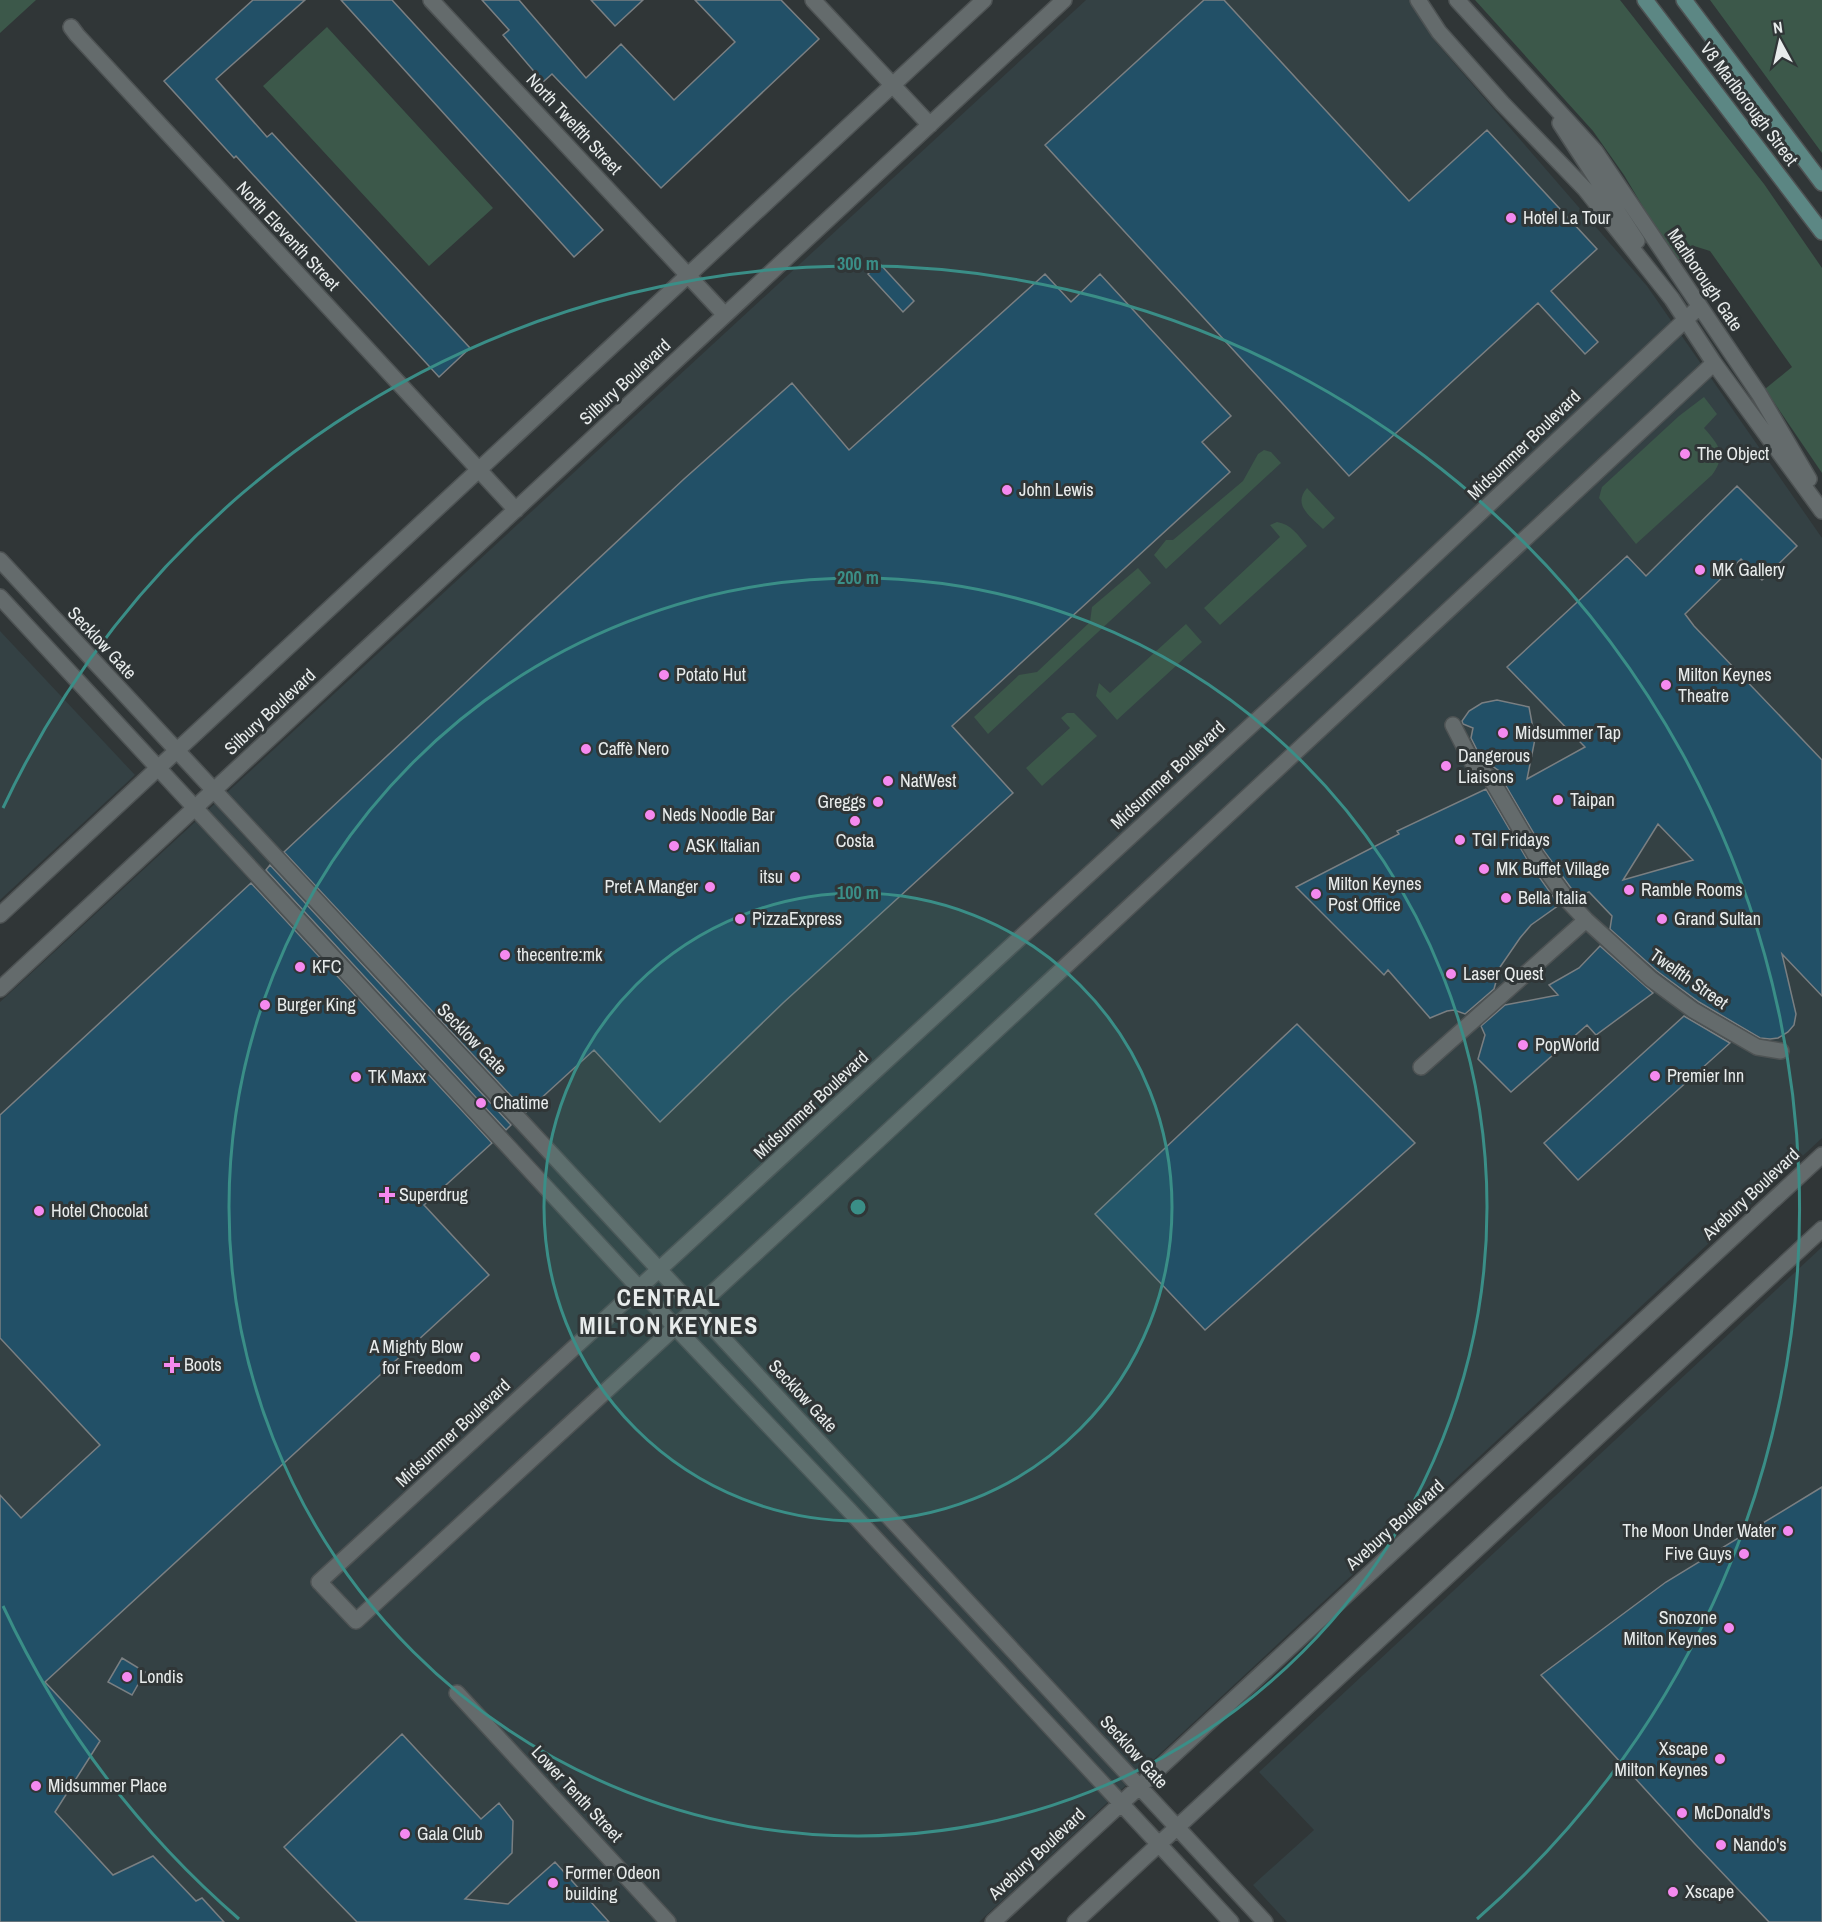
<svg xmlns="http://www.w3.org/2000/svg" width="1822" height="1922" font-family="'Archivo Narrow',sans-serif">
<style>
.built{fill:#344144}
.green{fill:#3c584a}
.building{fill:#225067;stroke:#7a7f82;stroke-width:1.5;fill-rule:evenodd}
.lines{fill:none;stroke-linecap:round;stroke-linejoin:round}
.street-casing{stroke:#4e5354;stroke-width:18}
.secondary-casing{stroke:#4e5354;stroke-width:18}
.street{stroke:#646b6c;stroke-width:15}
.secondary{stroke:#5c8784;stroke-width:15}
.ring{fill:none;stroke:#3a8e87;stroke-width:3}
.poi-dot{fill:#f589ef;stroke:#303637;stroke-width:2}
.labels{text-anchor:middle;stroke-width:6;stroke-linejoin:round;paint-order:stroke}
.street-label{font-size:18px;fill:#e8ecec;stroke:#303637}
.poi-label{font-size:18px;fill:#e8ecec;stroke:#303637;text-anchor:start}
.district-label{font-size:24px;font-weight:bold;letter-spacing:1.5px;fill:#e8ecec;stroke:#303637}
.centre{fill:#3a8e87;stroke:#303637;stroke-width:3}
.ring-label{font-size:18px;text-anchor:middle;font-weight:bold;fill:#3a8e87;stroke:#303637;stroke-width:6;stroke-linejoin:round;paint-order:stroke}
</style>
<rect width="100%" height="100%" fill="#303637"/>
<!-- built -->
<path class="built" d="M1086 0H1409L1434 40 1647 286 1822 538V1138L979 1922H0V1002Z
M0 631 135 775 137 773 0 900Z
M1822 1247V1922H1287L1253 1885 1314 1830 1259 1772Z"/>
<!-- green -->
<path class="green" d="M0 0H36L0 33Z
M1475 0H1620L1764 184 1822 268V473L1765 389 1792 367 1710 251 1694 246 1676 262 1624 175 1593 131Z
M1710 0H1822V153Z
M327 27 493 208 429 266 263 86Z
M1704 397 1717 414 1704 428C1719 445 1727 454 1712 475L1636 544 1599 498 1602 487 1679 416Z
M1264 450 1271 452 1281 463 1166 569 1154 555 1166 540H1173L1243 481 1258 454Z
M1307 488 1335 518 1323 529C1311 517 1292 505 1307 488Z
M1277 522C1291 524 1298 535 1307 546L1220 625 1204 608 1280 537 1270 525Z
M1138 568 1151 583 988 734 974 717 1019 675 1037 672 1090 622 1092 607Z
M1186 624 1202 642 1117 720 1096 696 1099 683 1110 693Z
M1067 713H1074L1097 736 1042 786 1026 768 1070 728 1061 718Z"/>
<!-- building -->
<path class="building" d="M253 0H305L216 79 267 137 272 133 470 348 439 377 236 156 234 158 164 81Z
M341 0H392L603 230 574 257Z
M482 0H519L586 78 621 44 674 100 735 42 695 0H781L819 39 661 188 552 74 543 82 503 35 509 30Z
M591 0H643L615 26Z
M1204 0H1224L1409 201 1487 130 1597 249 1551 291 1598 342 1585 354 1538 303 1349 476 1045 145Z
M879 263 914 301 903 312 868 274Z
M1045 274 1071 302 1100 274 1231 416 1202 442 1230 472 952 726 1013 793 783 1003 660 1122 594 1050 526 1112 284 852 684 479 792 383 849 450Z
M1737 486 1797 546 1762 580 1741 559 1685 614 1694 626 1822 760V996L1782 954 1796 1014 1794 1025 1788 1032 1778 1038 1770 1039 1760 1038 1699 1002 1657 971 1610 929 1612 916 1589 892 1578 897 1576 895 1544 851 1503 781 1509 778 1481 758 1471 738 1473 728 1463 724 1462 721 1469 711 1482 703 1497 700 1529 707 1535 739 1527 779 1585 747 1507 667 1627 556 1646 576ZM1658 824 1693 860 1623 880Z
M1486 789 1528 861 1559 905 1531 925 1520 938 1500 967 1494 989 1465 1014 1454 1010 1447 1011 1430 1018 1388 970 1384 975 1296 887 1399 834 1397 831Z
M270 865 511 1125 506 1130 266 870Z
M251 883 492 1143 424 1205 489 1275 45 1682 100 1741 55 1812 113 1875 153 1856 196 1901 202 1898 224 1922H0V1495L21 1518 100 1445 0 1338V1115Z
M1600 946 1653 993 1596 1035 1587 1025 1511 1092 1478 1059 1485 1035 1481 1026 1505 1005 1558 995 1549 985 1579 968Z
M1684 1016 1730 1043 1578 1180 1544 1143Z
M1297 1024 1415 1143 1205 1330 1095 1214Z
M1822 1487V1922H1769L1695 1844 1541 1675 1666 1582Z
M122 1658 145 1672 132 1695 108 1682Z
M402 1734 481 1819 499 1803 513 1821 512 1853 465 1899 508 1904 555 1862 609 1922H357L284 1847Z"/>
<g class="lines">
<defs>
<path id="street" d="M431 0 725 315
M813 0 930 125
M1418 0 1439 32 1502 103 1585 189 1672 299 1714 363 1822 511
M1457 0 1595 151 1759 394 1809 479
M71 27 77 35 516 510
M1560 123 1637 241
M1699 307 1380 607 319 1582 322 1585 356 1621 871 1147 1714 363
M0 560 1265 1922
M0 597 675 1327 849 1510 1231 1922
M1453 725 1473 764 1491 779 1536 856 1569 902 1586 920 1651 979 1693 1010 1757 1047 1781 1051
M0 915 984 0
M0 989 1064 0
M1421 1067 1586 920
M457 1693 668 1922
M993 1922 1822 1155
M1075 1922 1822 1229"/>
<path id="secondary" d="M1645 0 1822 232
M1684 0 1822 183"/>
</defs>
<!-- street casing -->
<use href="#street" class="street-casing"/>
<!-- secondary casing -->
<use href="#secondary" class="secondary-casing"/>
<!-- street -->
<use href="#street" class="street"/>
<!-- secondary -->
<use href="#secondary" class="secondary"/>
</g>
<!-- distance rings -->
<circle cx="858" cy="1207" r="314" fill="#3a8e87" fill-opacity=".12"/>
<g class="ring">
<circle cx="858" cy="1207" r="314"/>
<circle cx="858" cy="1207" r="629"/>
<path d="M239 1919A943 943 0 0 1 3 1606M3 808A943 943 0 1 1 1477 1919"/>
</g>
<!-- markers -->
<g class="poi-dot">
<circle cx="1511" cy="218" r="6"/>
<circle cx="1685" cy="454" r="6"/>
<circle cx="1007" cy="490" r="6"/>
<circle cx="1700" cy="570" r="6"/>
<circle cx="664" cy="675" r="6"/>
<circle cx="1666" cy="685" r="6"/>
<circle cx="1503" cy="733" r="6"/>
<circle cx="586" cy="749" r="6"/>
<circle cx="1446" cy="766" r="6"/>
<circle cx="888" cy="781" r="6"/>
<circle cx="1558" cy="800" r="6"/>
<circle cx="878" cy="802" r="6"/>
<circle cx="650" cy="815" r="6"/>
<circle cx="855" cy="821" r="6"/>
<circle cx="1460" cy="840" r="6"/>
<circle cx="674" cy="846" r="6"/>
<circle cx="1484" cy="869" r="6"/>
<circle cx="795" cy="877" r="6"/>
<circle cx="710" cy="887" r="6"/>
<circle cx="1629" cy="890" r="6"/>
<circle cx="1316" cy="894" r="6"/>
<circle cx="1506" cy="898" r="6"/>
<circle cx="740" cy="919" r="6"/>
<circle cx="1662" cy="919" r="6"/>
<circle cx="505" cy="955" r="6"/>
<circle cx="300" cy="967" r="6"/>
<circle cx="1451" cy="974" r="6"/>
<circle cx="265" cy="1005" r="6"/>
<circle cx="1523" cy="1045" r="6"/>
<circle cx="1655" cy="1076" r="6"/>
<circle cx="356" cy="1077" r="6"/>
<circle cx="481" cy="1103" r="6"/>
<path d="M384 1186h6v6h6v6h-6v6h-6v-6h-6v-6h6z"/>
<circle cx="39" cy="1211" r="6"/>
<circle cx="475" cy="1357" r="6"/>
<path d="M169 1356h6v6h6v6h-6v6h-6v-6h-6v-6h6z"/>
<circle cx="1788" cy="1531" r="6"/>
<circle cx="1744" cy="1554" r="6"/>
<circle cx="1729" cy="1628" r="6"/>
<circle cx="127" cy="1677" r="6"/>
<circle cx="1720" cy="1759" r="6"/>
<circle cx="36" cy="1786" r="6"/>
<circle cx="1682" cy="1813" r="6"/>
<circle cx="405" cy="1834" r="6"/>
<circle cx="1721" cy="1845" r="6"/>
<circle cx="553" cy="1883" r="6"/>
<circle cx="1673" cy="1892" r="6"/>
</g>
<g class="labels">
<!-- street labels -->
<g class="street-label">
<text transform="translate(1749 104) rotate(53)" y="6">V8 Marlborough Street</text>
<text transform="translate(574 124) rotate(47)" y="6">North Twelfth Street</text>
<text transform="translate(288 236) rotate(47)" y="6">North Eleventh Street</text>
<text transform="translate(1705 280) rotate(56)" y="6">Marlborough Gate</text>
<text transform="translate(625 382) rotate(-43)" y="6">Silbury Boulevard</text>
<text transform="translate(1524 445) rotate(-44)" y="6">Midsummer Boulevard</text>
<text transform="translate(102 643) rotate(47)" y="6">Secklow Gate</text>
<text transform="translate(270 712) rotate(-43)" y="6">Silbury Boulevard</text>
<text transform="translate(1168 775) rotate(-43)" y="6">Midsummer Boulevard</text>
<text transform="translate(1689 979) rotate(35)" y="6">Twelfth Street</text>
<text transform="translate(472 1039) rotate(46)" y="6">Secklow Gate</text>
<text transform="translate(811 1105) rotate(-43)" y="6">Midsummer Boulevard</text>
<text transform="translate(1751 1194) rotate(-43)" y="6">Avebury Boulevard</text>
<text transform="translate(803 1396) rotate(47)" y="6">Secklow Gate</text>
<text transform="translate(453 1433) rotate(-43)" y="6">Midsummer Boulevard</text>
<text transform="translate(1395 1525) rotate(-42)" y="6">Avebury Boulevard</text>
<text transform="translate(1134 1752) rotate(48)" y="6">Secklow Gate</text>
<text transform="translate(577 1794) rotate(47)" y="6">Lower Tenth Street</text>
<text transform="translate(1037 1854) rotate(-43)" y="6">Avebury Boulevard</text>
</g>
<!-- poi labels -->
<g class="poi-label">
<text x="1523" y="224">Hotel La Tour</text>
<text x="1697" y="460">The Object</text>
<text x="1019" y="496">John Lewis</text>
<text x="1712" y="576">MK Gallery</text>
<text x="676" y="681">Potato Hut</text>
<text x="1678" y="681">Milton Keynes<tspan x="1678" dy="21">Theatre</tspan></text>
<text x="1515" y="739">Midsummer Tap</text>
<text x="598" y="755">Caffè Nero</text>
<text x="1458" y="762">Dangerous<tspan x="1458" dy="21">Liaisons</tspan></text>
<text x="900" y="787">NatWest</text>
<text x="1570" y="806">Taipan</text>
<text x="866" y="808" text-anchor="end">Greggs</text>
<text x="662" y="821">Neds Noodle Bar</text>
<text x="1472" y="846">TGI Fridays</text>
<text x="855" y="847" text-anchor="middle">Costa</text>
<text x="686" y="852">ASK Italian</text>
<text x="1496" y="875">MK Buffet Village</text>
<text x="783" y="883" text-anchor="end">itsu</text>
<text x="1328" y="890">Milton Keynes<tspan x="1328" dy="21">Post Office</tspan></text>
<text x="698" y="893" text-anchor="end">Pret A Manger</text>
<text x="1641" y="896">Ramble Rooms</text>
<text x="1518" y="904">Bella Italia</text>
<text x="752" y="925">PizzaExpress</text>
<text x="1674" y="925">Grand Sultan</text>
<text x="517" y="961">thecentre:mk</text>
<text x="312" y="973">KFC</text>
<text x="1463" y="980">Laser Quest</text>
<text x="277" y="1011">Burger King</text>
<text x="1535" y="1051">PopWorld</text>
<text x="1667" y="1082">Premier Inn</text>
<text x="368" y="1083">TK Maxx</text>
<text x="493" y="1109">Chatime</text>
<text x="399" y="1201">Superdrug</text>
<text x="51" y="1217">Hotel Chocolat</text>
<text x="463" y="1353" text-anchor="end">A Mighty Blow<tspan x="463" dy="21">for Freedom</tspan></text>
<text x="184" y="1371">Boots</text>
<text x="1776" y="1537" text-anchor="end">The Moon Under Water</text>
<text x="1732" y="1560" text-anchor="end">Five Guys</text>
<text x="1717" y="1624" text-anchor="end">Snozone<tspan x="1717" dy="21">Milton Keynes</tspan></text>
<text x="139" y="1683">Londis</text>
<text x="1708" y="1755" text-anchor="end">Xscape<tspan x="1708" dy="21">Milton Keynes</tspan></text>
<text x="48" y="1792">Midsummer Place</text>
<text x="1694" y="1819">McDonald's</text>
<text x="417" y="1840">Gala Club</text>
<text x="1733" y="1851">Nando's</text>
<text x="565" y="1879">Former Odeon<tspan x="565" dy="21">building</tspan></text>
<text x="1685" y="1898">Xscape</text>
</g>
<!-- district labels -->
<g class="district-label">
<text x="669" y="1306">CENTRAL<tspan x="669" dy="28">MILTON KEYNES</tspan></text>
</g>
</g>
<circle cx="858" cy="1207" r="9" class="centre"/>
<g class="ring-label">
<text x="858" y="270">300 m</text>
<text x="858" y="584">200 m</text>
<text x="858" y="899">100 m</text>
</g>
<!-- north arrow -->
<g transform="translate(1780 42) rotate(352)" stroke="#303637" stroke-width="4.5" paint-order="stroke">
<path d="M0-4.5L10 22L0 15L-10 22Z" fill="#e8ecec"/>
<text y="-9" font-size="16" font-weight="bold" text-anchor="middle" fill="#e8ecec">N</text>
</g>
</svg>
